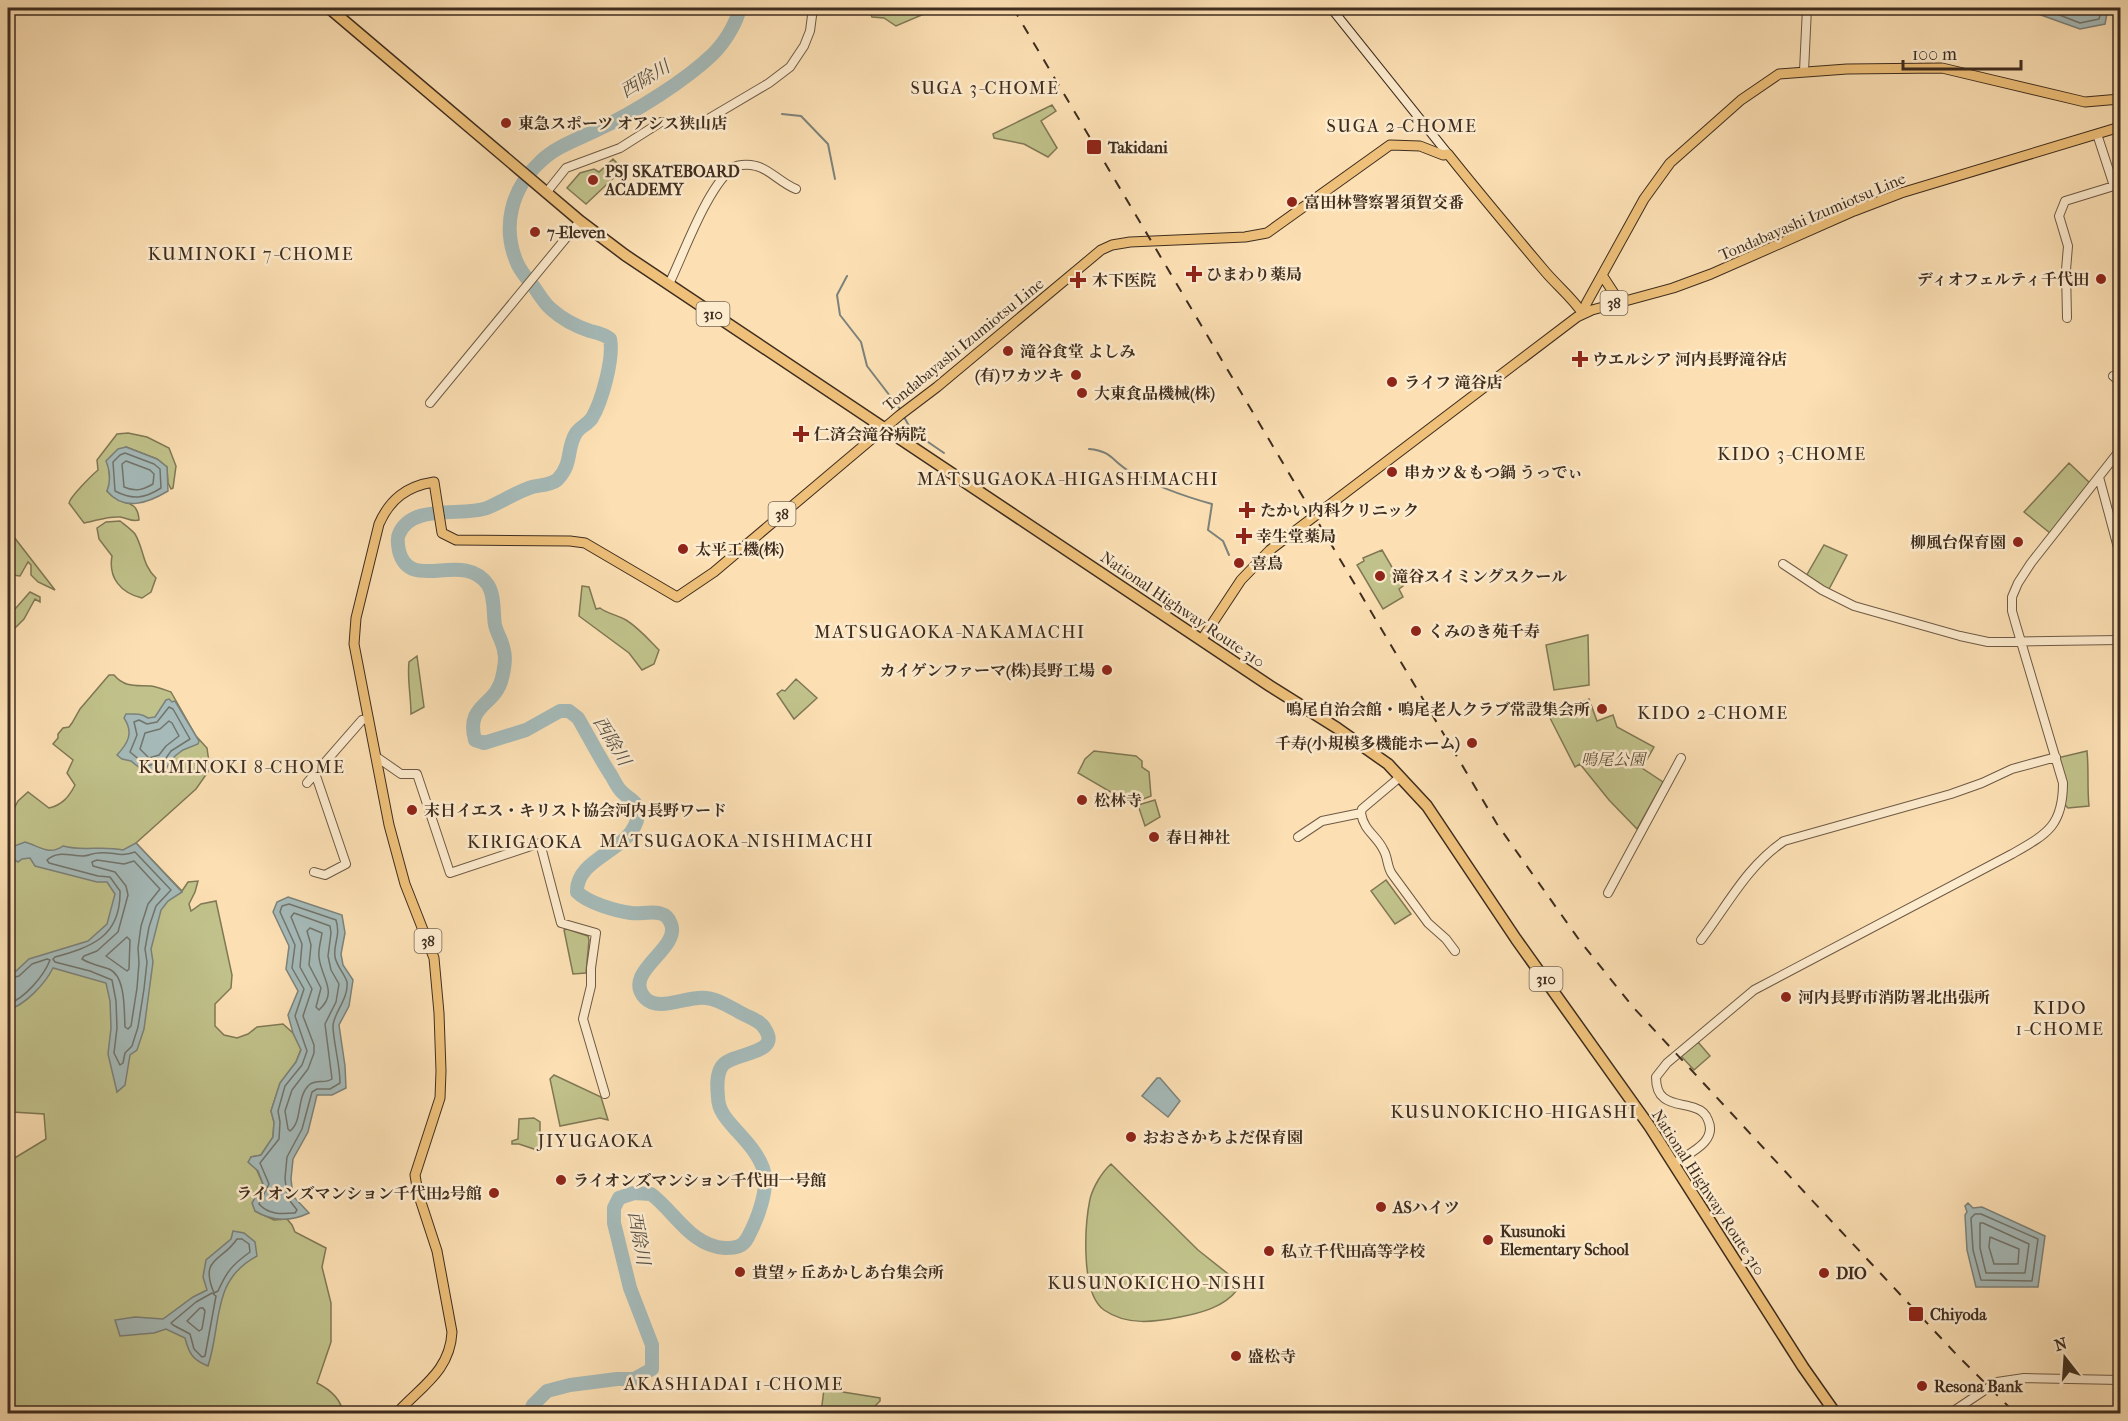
<svg xmlns="http://www.w3.org/2000/svg" width="2128" height="1421" font-family="'IM FELL French Canon','Noto Serif JP',serif">
<style>
.green{fill:#c1c28b;stroke:#807855;stroke-width:1.5}
.water{fill:#a5bab9;stroke:#7c827b;stroke-width:1.5}
.lines{fill:none;stroke-linecap:round;stroke-linejoin:round}
.shore{stroke:#72746c;stroke-width:1.5}
.stream{stroke:#7c827b;stroke-width:2}
.river{stroke:#a5bab9;stroke-width:14}
.tertiary-casing{stroke:#6e5a44;stroke-width:10}
.secondary-casing{stroke:#3e2d1f;stroke-width:10}
.primary-casing{stroke:#3e2d1f;stroke-width:11}
.trunk-casing{stroke:#3e2d1f;stroke-width:13}
.tertiary{stroke:#fdebce;stroke-width:8}
.secondary{stroke:#fdebce;stroke-width:8}
.primary{stroke:#eec07a;stroke-width:9}
.trunk{stroke:#eec07a;stroke-width:10}
.rail{stroke:#3e2d1f;stroke-width:2;stroke-dasharray:10 10;stroke-linecap:butt}
.poi-dot{fill:#8f2418;stroke:#fdebce;stroke-width:2}
.labels{text-anchor:middle;stroke-width:5;stroke-linejoin:round;paint-order:stroke}
.shield{fill:#fdebce;stroke:#776654;stroke-width:1.5}
.shield-label{font-size:15px;font-weight:bold;fill:#3e2d1f}
.poi-label{font-size:16px;font-weight:bold;fill:#3e2d1f;stroke:#fdebce;text-anchor:start}
.street-label{font-size:16px;fill:#3e2d1f;stroke:#fdebce}
.park-label{font-size:16px;font-style:italic;fill:#5f523a;stroke:#fdebce}
.water-label{font-size:18px;font-style:italic;fill:#585046;stroke:#fdebce}
.neighbourhood-label{font-size:18px;letter-spacing:1.5px;fill:#3e2d1f;stroke:#fdebce}
</style>
<rect width="100%" height="100%" fill="#fce0b4"/>
<filter id="stains"><feTurbulence type="fractalNoise" baseFrequency=".00333" numOctaves="4"/><feColorMatrix values="0 0 0 0 .2 0 0 0 0 .09 0 0 0 0 .02 0 0 0 .5 -.17"/></filter>
<radialGradient id="worn" r=".72"><stop offset=".6" stop-color="#630" stop-opacity="0"/><stop offset="1" stop-color="#630" stop-opacity=".3"/></radialGradient>
<!-- green -->
<path class="green" d="M868 8H930L931 11 896 26 884 18 872 17Z
M1052 105 1056 111 1041 121 1057 148 1048 157 1024 144 994 138 993 134Z
M613 159 623 169 586 204 567 188 580 173 594 169 599 172Z
M128 433 147 437 169 448 176 466 173 488 171 489 168 483 167 467 157 459 126 447 109 468 110 484 107 491C119 506 138 497 139 520 131 522 128 518 120 517 107 516 96 521 84 523L69 503C70 497 91 476 98 470L97 460 117 434Z
M2069 463 2090 483 2050 533 2024 512Z
M120 521C125 525 132 530 135 534 144 549 142 565 156 578L151 592 142 598C121 593 108 578 112 556L99 539 97 528 106 522Z
M8 522 14 537 55 590 38 582 31 575V565L28 562 20 576 12 575 8 571Z
M1824 545 1847 555 1828 591 1805 578Z
M1382 550 1403 586 1399 589 1403 597 1383 609 1357 565 1364 561 1363 558Z
M582 586 589 587 596 609 600 608C608 614 618 615 626 620 639 628 649 640 659 650L654 664 642 670 629 653 579 616Z
M30 592 40 597V602L35 599 24 619 8 635V617Z
M1588 635 1589 685 1554 690 1546 645Z
M417 656 424 707 411 714C411 696 407 679 409 662Z
M109 675H114C125 688 136 685 151 686 158 687 165 690 171 692L196 736 207 748 210 769 196 789 136 843 182 891 188 882 198 881 195 892 189 904 191 911 201 904 216 901 232 975 231 988 215 1004V1026L224 1035 237 1038 248 1034 257 1027 283 1024 293 1033 301 1049 296 1062 280 1083 271 1111 274 1122 273 1137 261 1155 251 1157 263 1184 256 1194 255 1211 274 1220 287 1219 292 1225 295 1232 326 1248 322 1267 331 1303V1342L317 1383C329 1389 341 1399 343 1413H8V1162L46 1139 44 1114 12 1112 8 1116V820L18 801 28 792 49 808C62 805 69 797 75 785L67 773 73 760 53 744 58 738V734L63 728 69 727 72 723 80 709Z
M796 679 817 698 794 719 777 694 782 690 785 691Z
M1589 699 1597 721 1613 715 1617 727 1654 747 1642 768 1663 782 1637 829 1609 800 1580 764 1575 767 1549 716Z
M1094 751 1136 756 1142 761V767L1149 772 1151 796 1131 804 1078 773 1085 759Z
M2087 751C2089 770 2087 788 2089 806L2068 808 2064 804 2057 758Z
M1155 800 1160 817 1145 826 1138 805Z
M1386 880 1411 914 1395 924 1371 891Z
M567 929 588 936 589 940 586 973 573 974 564 930Z
M1698 1042 1710 1056 1694 1070 1681 1056Z
M554 1075 601 1097 608 1120 600 1118 560 1126 550 1079Z
M534 1118 540 1122V1146L537 1150 519 1144H512V1141L518 1139 519 1119Z
M1111 1164 1198 1250 1232 1277 1237 1290C1224 1307 1201 1313 1180 1317 1155 1322 1127 1326 1104 1310 1080 1293 1085 1224 1090 1199 1093 1187 1102 1172 1111 1164Z
M824 1389 880 1398V1401L872 1409V1413H821Z"/>
<!-- water -->
<path class="water" d="M2054 8H2108L2105 24 2080 29 2041 15Z
M126 447 157 459 167 467 168 491C148 503 124 512 107 491 111 481 110 471 106 461L118 449Z
M169 699 172 702 175 701 199 741 198 744 183 750 175 756 167 767 146 773 131 761 122 759 117 755C128 743 134 733 124 718L126 714C135 714 140 713 148 718L155 717 166 700Z
M25 842C39 846 49 856 63 846 85 852 100 845 123 850L136 843 182 892 168 901 161 910 151 949 153 962 144 1029 137 1050 130 1055 125 1085 117 1092 108 1054 111 1028 110 1001 106 983 53 968C45 984 25 1005 8 1010L9 974 16 971 29 959 88 941 107 924 115 894 107 882H97L35 866 30 858 22 859 18 862 8 855V844L12 847Z
M288 897 342 915 345 933 341 954 343 965 353 980 349 1006 339 1025 345 1066 346 1088 332 1095H317L308 1132 293 1159 291 1179 293 1196 309 1213C290 1222 273 1222 255 1211L252 1203 263 1184 258 1171 248 1162 251 1157 261 1155 273 1137 274 1122 271 1111 280 1083 296 1062 301 1050 293 1033 288 1015 298 991 286 969 289 946 273 912 277 902Z
M1157 1078H1160L1180 1101 1168 1117 1142 1096Z
M1968 1203 1973 1208 1982 1207 2045 1236 2038 1287H1976L1967 1250 1965 1215 1967 1212 1965 1206Z
M233 1231 244 1233 255 1242 257 1256C211 1280 222 1324 208 1366 193 1360 189 1354 185 1338L166 1329 154 1333 120 1336 115 1320 135 1317 163 1319 193 1297 207 1290 203 1277 206 1260 231 1239Z"/>
<g class="lines">
<!-- shore -->
<path class="shore" d="M2056 8 2057 14 2080 23 2099 19 2102 8
M125 453 154 464 160 469 161 488C144 499 132 500 115 491L113 462 120 455Z
M126 461 150 470 154 474 153 484C143 490 135 492 124 487L122 464Z
M169 707 173 709 190 739 171 751 164 761 147 766 130 752 137 735 134 722 139 720 147 724 157 722Z
M169 721 172 723 179 736 166 746 159 755 149 758 140 749 145 733 160 729Z
M135 852 171 890 156 906 149 927 145 949 147 962 144 989 138 1027 132 1046 125 1053 123 1063 120 1065 114 1053 117 1028 116 1001 112 980 90 971 55 962 53 959 55 957C91 947 121 937 120 891L110 877 98 876 49 863 47 860C58 850 70 856 83 856 88 856 93 853 98 853 114 851 118 858 135 852Z
M97 860 124 864 134 861 160 889 148 904 141 926 138 948 139 963 137 988 131 1026 128 1029 125 1027C124 1011 126 976 109 969 100 966 90 964 82 959L84 956 97 951 118 932 128 895 126 886 115 872 93 866 92 862Z
M289 904 336 920C341 937 333 943 335 957 337 967 345 974 347 982 349 999 332 1015 333 1027 334 1046 340 1064 340 1083L330 1089H317L312 1092 302 1129 287 1157 285 1178 287 1197 297 1210 295 1213C281 1214 269 1215 259 1204L269 1184 260 1163 279 1139 280 1122 278 1111 285 1086 302 1065 307 1051 295 1016 304 989 292 968 295 945 280 912 282 906Z
M294 913 330 926 331 933 328 956 331 970 339 984 336 1002 325 1024 332 1079C325 1084 316 1079 309 1085 296 1097 303 1121 290 1131L288 1129 285 1111 292 1090 308 1069 314 1053V1045L303 1016 312 989 300 967 302 944 291 917Z
M310 928 322 933C321 941 318 949 319 957 321 978 339 992 319 1010L316 1007 321 988 309 965 311 945 307 931Z
M127 937 130 940 129 969 127 971 106 956Z
M8 979 19 976 32 964 47 959 50 960C44 976 24 999 8 1004
M1975 1214H1981L2038 1239 2032 1281 1981 1280 1973 1250 1971 1218Z
M1980 1223H1983L2029 1244 2025 1273H1986L1980 1248Z
M1990 1237 2019 1249 2018 1264H1994L1989 1247Z
M237 1239H242L249 1244 250 1252C232 1265 227 1271 218 1291L214 1293C199 1257 222 1262 237 1239Z
M212 1293 216 1296 205 1356 202 1357 194 1349 190 1334 173 1325 171 1323 196 1302Z
M200 1308H203L205 1311 202 1329 199 1331 187 1321Z"/>
<!-- stream -->
<path class="stream" d="M782 114 801 116 828 144 835 179
M847 276 837 295 840 315 861 342 867 366 900 409
M904 417 912 431 944 453
M1089 449C1112 451 1112 461 1129 471 1155 486 1183 496 1212 504L1208 530 1223 541 1229 555"/>
<!-- river -->
<path class="river" d="M529 1414 533 1405 547 1391 570 1385 617 1379H634L652 1369V1345L630 1288 614 1223V1208L619 1198 634 1193 651 1194C675 1212 691 1246 725 1248 736 1248 743 1247 748 1237 757 1220 770 1188 763 1168 758 1154 747 1142 737 1131 728 1121 718 1111 718 1097 717 1087 716 1075 722 1066 732 1052 782 1055 765 1029 761 1021 751 1018 743 1014 731 1008 719 999 706 998 688 995 659 1013 645 998 621 972 681 949 671 924 665 906 644 915 631 913 616 911 588 903 577 892 576 856 634 851 638 815 640 801 629 800 621 791 617 787 614 780 611 775 599 757 589 737 578 718L569 711H560L526 730 484 743 475 740C465 704 496 706 502 678 504 670 506 658 504 651 503 642 497 634 495 625 493 613 495 596 488 585 463 549 410 594 399 551 398 546 397 538 399 534 412 503 462 517 487 508 502 502 516 492 532 487 540 485 552 485 558 479 573 463 566 449 576 433 580 427 588 424 592 418 602 401 614 358 610 339 604 334 598 333 590 331 575 326 562 319 551 309 544 303 539 294 534 287 528 280 522 273 518 265 501 228 511 189 540 162 556 146 579 139 599 129 635 112 685 81 713 54 725 42 736 24 740 8"/>
<defs>
<path id="tertiary" d="M1804 71 1807 8
M546 193 566 168 620 148 661 122H703L769 83 790 67 804 46 810 31 813 8
M669 284C684 253 705 193 730 170 735 164 748 164 756 166 768 168 782 184 796 189
M2067 318 2066 270 2068 246 2059 216 2065 201 2114 186 2097 134
M2113 376 2120 382
M430 403 580 221
M2099 477 2120 555
M1783 564 1822 590 1854 606 1960 636 1988 642 2120 640
M378 758 401 774H417L450 873 540 843 561 923 596 933 591 968V986L583 1019 605 1094
M307 783 362 720 368 719
M1361 813C1364 832 1377 835 1384 851 1388 858 1387 867 1392 874L1428 923 1446 939 1455 951
M1298 837 1322 821 1361 813 1362 809 1400 777
M314 872 325 875 346 864 315 773
M1608 893 1681 758
M1701 940C1727 906 1747 866 1784 841L1951 794 1982 783 2012 769 2056 757
M1675 1163C1689 1153 1718 1142 1708 1120 1706 1114 1701 1110 1695 1108 1685 1104 1673 1105 1664 1098 1657 1093 1656 1085 1656 1077L1667 1063 1754 990 2012 854C2047 834 2063 826 2063 783L2016 625 2012 611V597L2018 583 2031 563 2120 450
M1949 1414 1997 1382 2024 1378 2120 1380"/>
<path id="secondary" d="M1331 8 1448 154"/>
<path id="primary" d="M1602 275 1619 301
M1583 314 1586 304 1644 199 1670 163 1741 100 1779 74 1847 69 1942 68 2085 102 2120 99
M1202 639 1241 580 1270 550 1577 317 1592 310 1673 288 1711 274 1854 211 1901 193 2120 127
M396 1414C420 1387 450 1372 452 1332L437 1251 418 1193 415 1175 440 1098 441 1071 439 1013 434 958 405 884 389 825 354 644 356 618 379 524C390 499 407 486 434 482L442 533 456 540 570 541 585 543 677 597 714 572 900 415 937 387 1101 250 1112 245 1130 242 1245 237 1267 233 1390 145 1420 146 1443 155 1448 154C1479 193 1511 231 1543 269 1556 285 1572 297 1583 314"/>
<path id="trunk" d="M329 8 580 221 625 255 1270 686 1337 728 1388 764 1427 806 1516 939 1650 1127 1803 1367 1836 1414"/>
</defs>
<!-- tertiary casing -->
<use href="#tertiary" class="tertiary-casing"/>
<!-- secondary casing -->
<use href="#secondary" class="secondary-casing"/>
<!-- primary casing -->
<use href="#primary" class="primary-casing"/>
<!-- trunk casing -->
<use href="#trunk" class="trunk-casing"/>
<!-- tertiary -->
<use href="#tertiary" class="tertiary"/>
<!-- secondary -->
<use href="#secondary" class="secondary"/>
<!-- primary -->
<use href="#primary" class="primary"/>
<!-- trunk -->
<use href="#trunk" class="trunk"/>
<!-- rail -->
<path class="rail" d="M1013 8 1497 824 1580 941 1633 1007 1808 1196 1956 1354 2016 1414"/>
</g>
<!-- markers -->
<g class="poi-dot">
<circle cx="506" cy="123" r="6"/>
<rect x="1086" y="139" width="16" height="16" rx="3"/>
<circle cx="593" cy="180" r="6"/>
<circle cx="1292" cy="202" r="6"/>
<circle cx="535" cy="232" r="6"/>
<path d="M1191 265h6v6h6v6h-6v6h-6v-6h-6v-6h6z"/>
<circle cx="2101" cy="279" r="6"/>
<path d="M1075 271h6v6h6v6h-6v6h-6v-6h-6v-6h6z"/>
<circle cx="1008" cy="351" r="6"/>
<path d="M1577 350h6v6h6v6h-6v6h-6v-6h-6v-6h6z"/>
<circle cx="1076" cy="375" r="6"/>
<circle cx="1392" cy="382" r="6"/>
<circle cx="1082" cy="393" r="6"/>
<path d="M798 425h6v6h6v6h-6v6h-6v-6h-6v-6h6z"/>
<circle cx="1392" cy="472" r="6"/>
<path d="M1244 501h6v6h6v6h-6v6h-6v-6h-6v-6h6z"/>
<path d="M1241 527h6v6h6v6h-6v6h-6v-6h-6v-6h6z"/>
<circle cx="2018" cy="542" r="6"/>
<circle cx="683" cy="549" r="6"/>
<circle cx="1239" cy="563" r="6"/>
<circle cx="1380" cy="576" r="6"/>
<circle cx="1416" cy="631" r="6"/>
<circle cx="1107" cy="670" r="6"/>
<circle cx="1602" cy="709" r="6"/>
<circle cx="1472" cy="743" r="6"/>
<circle cx="1082" cy="800" r="6"/>
<circle cx="412" cy="810" r="6"/>
<circle cx="1154" cy="837" r="6"/>
<circle cx="1786" cy="997" r="6"/>
<circle cx="1131" cy="1137" r="6"/>
<circle cx="561" cy="1180" r="6"/>
<circle cx="494" cy="1193" r="6"/>
<circle cx="1381" cy="1207" r="6"/>
<circle cx="1488" cy="1240" r="6"/>
<circle cx="1269" cy="1251" r="6"/>
<circle cx="740" cy="1272" r="6"/>
<circle cx="1824" cy="1273" r="6"/>
<rect x="1908" y="1306" width="16" height="16" rx="3"/>
<circle cx="1236" cy="1356" r="6"/>
<circle cx="1922" cy="1386" r="6"/>
</g>
<g class="labels">
<!-- shield labels -->
<g class="shield">
<rect x="1600.5" y="291" width="27" height="24" rx="4.5"/>
<rect x="696.5" y="302" width="33" height="24" rx="4.5"/>
<rect x="768.5" y="502" width="27" height="24" rx="4.5"/>
<rect x="414.5" y="929" width="27" height="24" rx="4.5"/>
<rect x="1529.5" y="967" width="33" height="24" rx="4.5"/>
</g>
<g class="shield-label">
<text x="1614" y="308">38</text>
<text x="713" y="319">310</text>
<text x="782" y="519">38</text>
<text x="428" y="946">38</text>
<text x="1546" y="984">310</text>
</g>
<!-- poi labels -->
<g class="poi-label">
<text x="518" y="129">東急スポーツ オアシス狭山店</text>
<text x="1108" y="153">Takidani</text>
<text x="605" y="177">PSJ SKATEBOARD<tspan x="605" dy="18">ACADEMY</tspan></text>
<text x="1304" y="208">富田林警察署須賀交番</text>
<text x="547" y="238">7-Eleven</text>
<text x="1206" y="280">ひまわり薬局</text>
<text x="2089" y="285" text-anchor="end">ディオフェルティ千代田</text>
<text x="1092" y="286">木下医院</text>
<text x="1020" y="357">滝谷食堂 よしみ</text>
<text x="1592" y="365">ウエルシア 河内長野滝谷店</text>
<text x="1064" y="381" text-anchor="end">(有)ワカツキ</text>
<text x="1404" y="388">ライフ 滝谷店</text>
<text x="1094" y="399">大東食品機械(株)</text>
<text x="814" y="440">仁済会滝谷病院</text>
<text x="1404" y="478">串カツ＆もつ鍋 うっでぃ</text>
<text x="1260" y="516">たかい内科クリニック</text>
<text x="1256" y="542">幸生堂薬局</text>
<text x="2006" y="548" text-anchor="end">柳風台保育園</text>
<text x="695" y="555">太平工機(株)</text>
<text x="1251" y="569">喜鳥</text>
<text x="1392" y="582">滝谷スイミングスクール</text>
<text x="1428" y="637">くみのき苑千寿</text>
<text x="1095" y="676" text-anchor="end">カイゲンファーマ(株)長野工場</text>
<text x="1590" y="715" text-anchor="end">鳴尾自治会館・鳴尾老人クラブ常設集会所</text>
<text x="1460" y="749" text-anchor="end">千寿(小規模多機能ホーム)</text>
<text x="1094" y="806">松林寺</text>
<text x="424" y="816">末日イエス・キリスト協会河内長野ワード</text>
<text x="1166" y="843">春日神社</text>
<text x="1798" y="1003">河内長野市消防署北出張所</text>
<text x="1143" y="1143">おおさかちよだ保育園</text>
<text x="573" y="1186">ライオンズマンション千代田一号館</text>
<text x="482" y="1199" text-anchor="end">ライオンズマンション千代田2号館</text>
<text x="1393" y="1213">ASハイツ</text>
<text x="1500" y="1237">Kusunoki<tspan x="1500" dy="18">Elementary School</tspan></text>
<text x="1281" y="1257">私立千代田高等学校</text>
<text x="752" y="1278">貴望ヶ丘あかしあ台集会所</text>
<text x="1836" y="1279">DIO</text>
<text x="1930" y="1320">Chiyoda</text>
<text x="1248" y="1362">盛松寺</text>
<text x="1934" y="1392">Resona Bank</text>
</g>
<!-- street labels -->
<g class="street-label">
<text transform="translate(1812 216) rotate(-23)" y="6">Tondabayashi Izumiotsu Line</text>
<text transform="translate(963 344) rotate(-39)" y="6">Tondabayashi Izumiotsu Line</text>
<text transform="translate(1183 609) rotate(34)" y="6">National Highway Route 310</text>
<text transform="translate(1709 1192) rotate(57)" y="6">National Highway Route 310</text>
</g>
<!-- park labels -->
<g class="park-label">
<text x="1613" y="765">鳴尾公園</text>
</g>
<!-- water labels -->
<g class="water-label">
<text transform="translate(645 79) rotate(-31)" y="6">西除川</text>
<text transform="translate(612 741) rotate(59)" y="6">西除川</text>
<text transform="translate(639 1238) rotate(80)" y="6">西除川</text>
</g>
<!-- neighbourhood labels -->
<g class="neighbourhood-label">
<text x="985" y="94">SUGA 3-CHOME</text>
<text x="1402" y="132">SUGA 2-CHOME</text>
<text x="251" y="260">KUMINOKI 7-CHOME</text>
<text x="1792" y="460">KIDO 3-CHOME</text>
<text x="1068" y="485">MATSUGAOKA-HIGASHIMACHI</text>
<text x="950" y="638">MATSUGAOKA-NAKAMACHI</text>
<text x="1713" y="719">KIDO 2-CHOME</text>
<text x="242" y="773">KUMINOKI 8-CHOME</text>
<text x="737" y="847">MATSUGAOKA-NISHIMACHI</text>
<text x="525" y="848">KIRIGAOKA</text>
<text x="2060" y="1014">KIDO<tspan x="2060" dy="21">1-CHOME</tspan></text>
<text x="1514" y="1118">KUSUNOKICHO-HIGASHI</text>
<text x="596" y="1147">JIYUGAOKA</text>
<text x="1157" y="1289">KUSUNOKICHO-NISHI</text>
<text x="734" y="1390">AKASHIADAI 1-CHOME</text>
</g>
</g>
<!-- margin -->
<rect width="2128" height="1421" fill="none" stroke="#fce0b4" stroke-width="30"/>
<rect x="9" y="9" width="2110" height="1403" fill="none" stroke="#3e2d1f" stroke-width="3"/>
<rect x="15" y="15" width="2098" height="1391" fill="none" stroke="#3e2d1f" stroke-width="1.5"/>
<!-- north arrow -->
<g transform="translate(2065 1358) rotate(343)" stroke="#fdebce" stroke-width="4.5" paint-order="stroke">
<path d="M0-4.5L10 22L0 15L-10 22Z" fill="#3e2d1f"/>
<text y="-9" font-size="16" font-weight="bold" text-anchor="middle" fill="#3e2d1f">N</text>
</g>
<!-- scale -->
<path d="M1903 60v9h118v-9" fill="none" stroke="#3e2d1f" stroke-width="3"/>
<text x="1912" y="60" font-size="18" fill="#3e2d1f" stroke="#fdebce" stroke-width="4.5" paint-order="stroke">100 m</text>
<rect width="100%" height="100%" filter="url(#stains)"/>
<rect width="100%" height="100%" fill="url(#worn)"/>
</svg>
